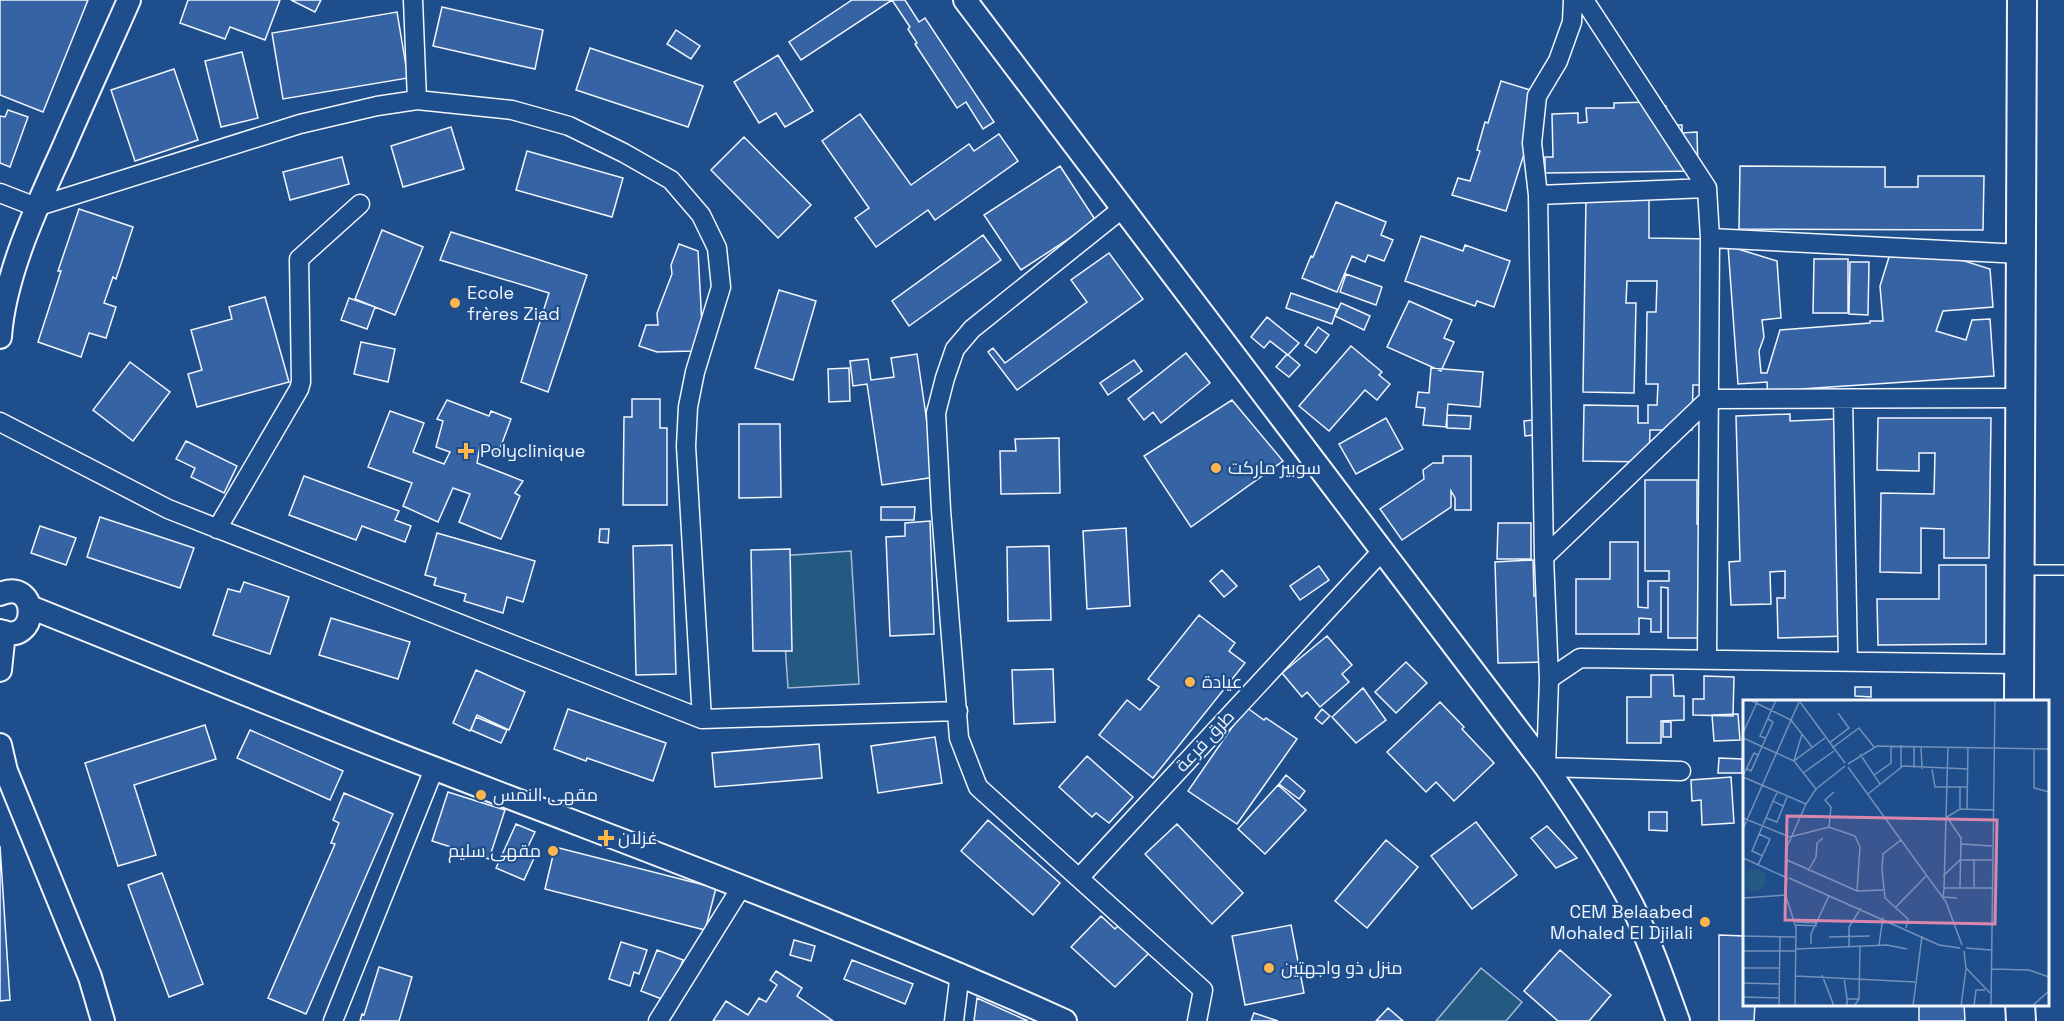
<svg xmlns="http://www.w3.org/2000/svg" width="2064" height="1021" font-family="'Space Grotesk',Cairo,sans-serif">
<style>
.green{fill:#245a82;stroke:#a8bbd7;stroke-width:1.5}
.building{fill:#3563a3;stroke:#f2f6ff;stroke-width:1.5}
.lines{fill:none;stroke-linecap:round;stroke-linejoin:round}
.service-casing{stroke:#f2f6ff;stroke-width:12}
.minor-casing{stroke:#f2f6ff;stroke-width:21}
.tertiary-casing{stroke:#f2f6ff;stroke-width:26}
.primary-casing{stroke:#f2f6ff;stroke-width:32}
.service{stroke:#1f4e8c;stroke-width:9}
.minor{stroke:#1f4e8c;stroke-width:18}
.tertiary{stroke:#1f4e8c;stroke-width:22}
.primary{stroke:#1f4e8c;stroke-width:28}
.poi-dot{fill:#ffb74d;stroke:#1f4e8c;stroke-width:2}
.labels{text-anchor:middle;stroke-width:4.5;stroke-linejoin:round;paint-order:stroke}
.poi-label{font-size:18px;fill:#f2f6ff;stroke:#1f4e8c;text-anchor:start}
.street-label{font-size:18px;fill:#f2f6ff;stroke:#1f4e8c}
.inset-road{fill:none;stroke:#7391ba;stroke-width:1.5}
.view{fill:#da87ad;fill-opacity:0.15;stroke:#da87ad;stroke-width:3}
.inset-edge{fill:none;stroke:#f2f6ff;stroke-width:3}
</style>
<rect width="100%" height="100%" fill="#1f4e8c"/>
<!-- green -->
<path class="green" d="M851 551 859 684 788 688 779 556Z
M1481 968 1522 1002 1506 1021H1436Z"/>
<!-- building -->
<path class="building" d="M0 0H88L43 112 0 95Z
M188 0H280L265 40 230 27 225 39 180 23Z
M291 0H321L315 12Z
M852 0H892L801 60 789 42Z
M892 0H905L919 22 925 18 994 122 983 129 966 102 957 108 915 44 917 43 908 29 910 27Z
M442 7 543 30 535 69 433 46Z
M397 12 408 78 283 99 272 33Z
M676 30 700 46 691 59 667 44Z
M590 48 703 86 688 127 576 90Z
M242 52 258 118 221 127 205 61Z
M778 55 813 111 785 127 776 113 759 123 734 82Z
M174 69 198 140 135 161 111 90Z
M1501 81 1543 94 1506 211 1452 195 1458 178 1470 181 1480 151 1477 150 1485 122 1488 123Z
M1650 102V106H1666V125H1682V133L1697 132 1698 171 1545 173V157H1553L1552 114 1578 113V123L1587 122 1586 108H1614V103Z
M8 110 28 117 10 167 0 163V116L5 117Z
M860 114 911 185 969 144 974 151 999 134 1018 161 935 220 928 210 876 247 855 218 869 208 822 141Z
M451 127 464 169 403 187 391 146Z
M744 137 811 205 778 238 711 170Z
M527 151 623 178 612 217 516 190Z
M342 157 349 184 290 200 283 172Z
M1060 166 1096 221 1021 270 984 215Z
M1740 166 1885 167V187H1918V176H1984L1983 230 1739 229Z
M1586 197 1649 198V238L1712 239 1709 385H1693L1692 430H1650L1649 462 1583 461 1584 405 1638 406V423H1648V405H1657L1658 384H1646L1647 312H1656L1657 281H1627L1626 303H1636L1634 393 1583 392Z
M1336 202 1386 222 1381 235 1393 240 1384 261 1368 255 1365 262 1352 256 1337 292 1302 278 1311 256 1313 257Z
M79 209 133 227 116 279 113 277 104 303 116 307 106 338 89 333 81 357 38 342 61 271H58Z
M382 230 423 247 395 315 355 299Z
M451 232 587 275 548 392 521 382 549 293 440 260Z
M983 235 1001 260 909 326 892 301Z
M1421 236 1463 251 1465 245 1510 261 1494 307 1477 301 1475 306 1405 281Z
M679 244 698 251 702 325 692 351 657 352 639 346 646 325H658L657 313 672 274 671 265Z
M1728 246 1777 261 1781 318 1762 320 1764 337 1759 351 1761 373H1767L1780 330 1870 323V321H1883L1880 286 1889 257 1923 255V248L1990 269 1993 307 1943 311 1936 331 1966 340 1972 320 1990 319 1994 376 1801 389 1798 398 1768 400 1767 382 1738 384Z
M1109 253 1143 299 1017 390 988 352 993 348 1005 363 1087 302 1071 280Z
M1814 259H1848V313H1813Z
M1850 262H1869L1868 315 1849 314Z
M1346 274 1382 287 1376 305 1340 292Z
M779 290 816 301 793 380 755 368Z
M1291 293 1337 309 1332 324 1286 308Z
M265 297 289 382 197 407 188 374 202 370 191 330 232 319 229 307Z
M349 298 375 307 367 329 341 320Z
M1409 301 1452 320 1444 338 1454 342 1441 371 1387 347Z
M1341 303 1370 316 1364 330 1335 316Z
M1267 317 1299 343 1288 355 1270 341 1264 348 1251 337Z
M1318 327 1329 335 1316 353 1305 345Z
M361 342 395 349 388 382 354 374Z
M1351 346 1382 372 1379 375 1390 384 1377 400 1365 390 1329 431 1299 406Z
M1186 353 1210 383 1161 423 1153 412 1144 420 1128 399Z
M917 354 935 477 882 485 867 384 853 386 850 361 868 359 871 380 894 377 891 358Z
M1287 354 1300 365 1289 377 1276 367Z
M1134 360 1142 371 1108 395 1100 383Z
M130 362 170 392 133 441 93 410Z
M849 368 850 401 829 402 828 369Z
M1431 368 1483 372 1480 407 1448 404 1446 427 1423 425 1425 408 1416 407 1418 392 1429 393Z
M632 399H660V428H667V505H623L624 417H632Z
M447 400 489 416 491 411 511 419 498 454 480 447 477 463 523 481 515 493 520 496 501 539 459 522 470 494 453 488 438 522 403 506 412 483 368 467 390 411 424 423 413 452 444 464 450 452 436 447 443 421 437 419Z
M1232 400 1283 461 1191 527 1144 456Z
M1790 414V421L1836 419 1848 636 1778 638 1777 598H1785V571L1770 572 1771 604 1731 605 1729 562 1740 561 1736 416Z
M1447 415 1471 416 1470 429 1447 428Z
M1386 418 1403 449 1356 474 1339 444Z
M1878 418H1991L1989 558H1944V529L1921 528V573L1880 572 1881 493 1934 494 1935 453H1919V471L1877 470Z
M1533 420 1534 435 1525 436 1524 421Z
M739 424H780L781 497 739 498Z
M1059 438 1060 493 1001 494 1000 451H1016L1015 439Z
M186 441 237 466 224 493 191 477 195 468 176 459Z
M1443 456H1471V510H1455V498L1451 491V507L1402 540 1380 509 1424 479 1423 470 1433 463H1443Z
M304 476 399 511 395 520 411 526 405 542 362 526 356 540 289 515Z
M1645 480H1697V524L1706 525 1699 638H1668V588L1661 587V632H1651V619L1639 618V634H1576V579H1610V542H1638V607L1648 608V581H1669V571H1645Z
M881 507H915L914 520H881Z
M100 517 194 548 180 588 87 557Z
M930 521 934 634 890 636 886 537 905 536V523Z
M1498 523H1531V559H1497Z
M40 526 76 538 66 565 31 553Z
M1126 528 1130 606 1087 609 1083 531Z
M600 529H609L608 543 599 542Z
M437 533 535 561 523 602 507 597 503 613 464 601 466 594 434 585 436 578 425 575Z
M672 545 676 674 636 675 633 546Z
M1049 546 1051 620 1008 621 1007 547Z
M790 549 792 651H753L751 550Z
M1533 560 1534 596H1547L1549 662 1498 663 1495 562Z
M1939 565H1986V644L1878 645 1877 599H1939Z
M1319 566 1329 580 1300 600 1290 586Z
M1222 570 1237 586 1224 597 1210 581Z
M244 582 289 597 270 654 213 635 228 589 240 592Z
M1199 615 1235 643 1229 651 1245 663 1153 778 1099 735 1127 700 1140 710 1159 687 1148 679Z
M331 618 410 642 398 679 319 655Z
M1327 636 1352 665 1342 674 1349 682 1320 707 1307 692 1302 697 1282 673Z
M1406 662 1427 683 1396 713 1375 692Z
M1053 669 1055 722 1014 724 1012 670Z
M476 670 525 692 509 730 477 715 470 731 453 723Z
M1651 675H1673L1674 696H1684V720L1661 721V743H1627V697H1651Z
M1704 676 1734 677 1733 716 1693 715V699H1704Z
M1855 687H1871V697L1855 696Z
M1363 688 1386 720 1356 743 1332 717Z
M1440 702 1464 727 1462 729 1494 763 1454 801 1436 782 1426 792 1387 752Z
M1246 707 1264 720 1266 718 1297 739 1237 824 1188 791Z
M568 709 666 743 653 781 587 758 586 761 554 749Z
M1322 709 1330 716 1322 724 1315 718Z
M1738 714 1740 740 1714 741 1712 715Z
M476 717 507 730 501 743 471 730Z
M1663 722H1671V737H1663Z
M205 725 216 759 134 785 156 855 118 866 85 763Z
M250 730 343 771 330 800 237 758Z
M935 737 942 783 878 793 871 746Z
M819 744 822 778 715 787 712 753Z
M1087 756 1133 797 1109 823 1096 813 1092 817 1059 787Z
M1719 758 1742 759V773H1718Z
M1286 775 1305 791 1299 799 1279 784Z
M1731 777 1734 823 1702 825 1701 800 1692 801 1691 780Z
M1278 785 1306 810 1265 854 1238 829Z
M448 792 505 810 489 859 432 841Z
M344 793 393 814 306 1014 268 998 335 844 331 843 339 823 333 820Z
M1649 812H1667V831L1649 830Z
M988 820 1060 883 1033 915 961 851Z
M1476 822 1517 875 1472 909 1431 856Z
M516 824 535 832 525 853 534 858 524 880 496 868Z
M1177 824 1243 893 1212 924 1145 854Z
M1547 826 1577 858 1556 868 1531 838Z
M1386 840 1418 867 1367 928 1335 901Z
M0 846 10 1000 0 1001Z
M555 847 716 888 705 930 545 889Z
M162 873 203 984 169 997 128 885Z
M1101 916 1115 929 1119 925 1149 953 1115 987 1071 947Z
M1291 925 1304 993 1245 1005 1232 936Z
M1719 935 1744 936V1004H1755L1754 1021H1719Z
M794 940 815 946 811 961 790 955Z
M621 942 647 950 639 974 634 972 630 986 609 979Z
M657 950 683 960 667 1001 641 991Z
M1560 950 1611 995 1589 1021H1558L1524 991Z
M852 960 913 984 905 1004 844 979Z
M379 967 412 977 399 1021H360L362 1014 364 1015Z
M776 971 802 988 797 996 833 1021H713L726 1001 748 1015 759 998 766 1002 777 985 770 980Z
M977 998 1028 1021H974Z
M1919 1004H1964L1965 1021H1919Z
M1388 1008 1403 1021H1376Z
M1254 1013 1278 1021H1251Z"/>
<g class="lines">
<defs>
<path id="service" d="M2021 570H2064"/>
<path id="minor" d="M413 0 417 100
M1584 0 1707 188 1710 238 1707 659
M0 193 36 207 300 124 377 106 417 100 512 110 569 126 624 153 671 180 701 215 717 248 721 287 695 372 688 407 686 446 702 719
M1538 195 1707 188
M1123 208 972 329 955 349 945 378 936 413 941 510 959 738 978 787 1203 990 1197 1021
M1710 238 2021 254
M1843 399 1848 661
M0 422 168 509 702 719 958 711
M217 529 299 389 301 382 299 259 360 204
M1544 557 1709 399 2020 398
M1549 679 1544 557 1538 195 1532 143 1537 96 1558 61 1572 22 1573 0
M1681 771 1546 767 1549 679 1580 658 2019 664
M1079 878 1381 552
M333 1021 434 769
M658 1021 742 886
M954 1021 960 973"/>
<path id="tertiary" d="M965 0 1546 767C1577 812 1607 857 1632 905 1650 942 1664 982 1678 1021
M0 337C4 276 37 206 62 151 84 100 107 50 129 0
M0 594C40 577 39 647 0 631
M30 607C165 661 300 717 436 769 647 851 859 928 1065 1021
M0 670 4 632
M0 745 6 771 90 977 103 1021"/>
<path id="primary" d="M2019 702 2022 0
M2020 1004 2021 1021"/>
</defs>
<!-- service casing -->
<use href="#service" class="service-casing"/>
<!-- minor casing -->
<use href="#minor" class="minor-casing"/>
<!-- tertiary casing -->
<use href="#tertiary" class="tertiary-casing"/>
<!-- primary casing -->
<use href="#primary" class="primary-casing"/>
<!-- service -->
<use href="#service" class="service"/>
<!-- minor -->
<use href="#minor" class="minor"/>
<!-- tertiary -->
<use href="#tertiary" class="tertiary"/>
<!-- primary -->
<use href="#primary" class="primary"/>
</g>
<!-- markers -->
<g class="poi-dot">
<circle cx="455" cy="303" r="6"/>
<path d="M463 442h6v6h6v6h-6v6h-6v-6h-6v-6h6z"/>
<circle cx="1216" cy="468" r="6"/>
<circle cx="1190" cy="682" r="6"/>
<circle cx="481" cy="795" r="6"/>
<path d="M603 829h6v6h6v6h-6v6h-6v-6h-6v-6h6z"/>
<circle cx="553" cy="851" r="6"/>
<circle cx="1705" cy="922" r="6"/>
<circle cx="1269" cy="968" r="6"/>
</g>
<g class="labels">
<!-- poi labels -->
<g class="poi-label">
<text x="467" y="299">Ecole<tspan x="467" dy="21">frères Ziad</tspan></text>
<text x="480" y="457">Polyclinique</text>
<text x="1228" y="474">سوبير ماركت</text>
<text x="1202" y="688">عيادة</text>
<text x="493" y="801">مقهى النمس</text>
<text x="618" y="844">غزلان</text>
<text x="541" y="857" text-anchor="end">مقهى سليم</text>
<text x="1693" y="918" text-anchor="end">CEM Belaabed<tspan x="1693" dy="21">Mohaled El Djilali</tspan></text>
<text x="1281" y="974">منزل ذو واجهتين</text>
</g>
<!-- street labels -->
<g class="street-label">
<text transform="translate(1205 741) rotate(-47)" y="6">طرق فرعة</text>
</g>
</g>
<!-- overview -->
<g transform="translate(1743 700)">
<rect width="306" height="306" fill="#1f4e8c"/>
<path d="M1 180a11 11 0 1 1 22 0a11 11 0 1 1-22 0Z" fill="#245a82"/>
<path class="inset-road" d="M7 0 48 20 69 47M57 2 102 63M0 33 15 0M0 38 51 61 59 34M22 38 17 36 33 0M86 43 106 28 95 13M158 45V68M178 46 179 69M89 48 116 28 131 47M291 49V88L306 92M117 54 137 84M105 64 134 46 306 49M105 67 203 202 219 245M171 68V46M4 69 8 71 30 22 25 19M189 69 192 87H225M60 73 91 51M131 75 148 63V46M0 76 11 53 15 55M0 77 63 104M217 87V109M73 89 51 61 82 38M34 93 30 101 40 106M125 94 160 66 225 69M224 109 225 47M0 118 47 137 86 127 112 136 117 147 114 191M23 118 34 122 44 97M86 127 88 107 82 100 91 92M0 129 56 2M158 140 140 154 139 170 142 198 165 219 163 228M218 144 249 146M20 156 9 151 30 101M0 158 42 177M44 160 114 191 140 190M231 160V187M15 165 27 139 16 134M65 171 73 157 74 143 80 138M200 176 217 160H249M43 177 44 147 63 104 73 89 102 66M46 178 196 245 217 248M43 181 44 177 42 193 53 228 52 306M217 187 218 138 204 117 217 109 250 110M201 188 205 47M0 198 43 195M214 198 200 197 201 188H249M152 208 184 175M53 222 75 223M53 225 74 226M0 236 52 237M86 237 127 236M68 244V234L86 196M136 245 140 217M106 247V227L118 208M223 248 248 250M53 249 144 245 164 249M0 251H52M221 251 223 268 247 293M0 268H37M249 269 286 270 306 277M79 275 91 306M53 276 172 282M101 278 104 299M0 283 37 284M0 297 36 298M36 306 37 237M104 306V299H116M111 306 116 299 117 247M170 306 179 236M218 306 223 269M231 306 233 290H242M248 306 252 0M289 306 306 291"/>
<path class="view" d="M44 116 254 120 252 224 42 220Z"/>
<rect width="306" height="306" class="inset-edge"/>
</g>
</svg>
